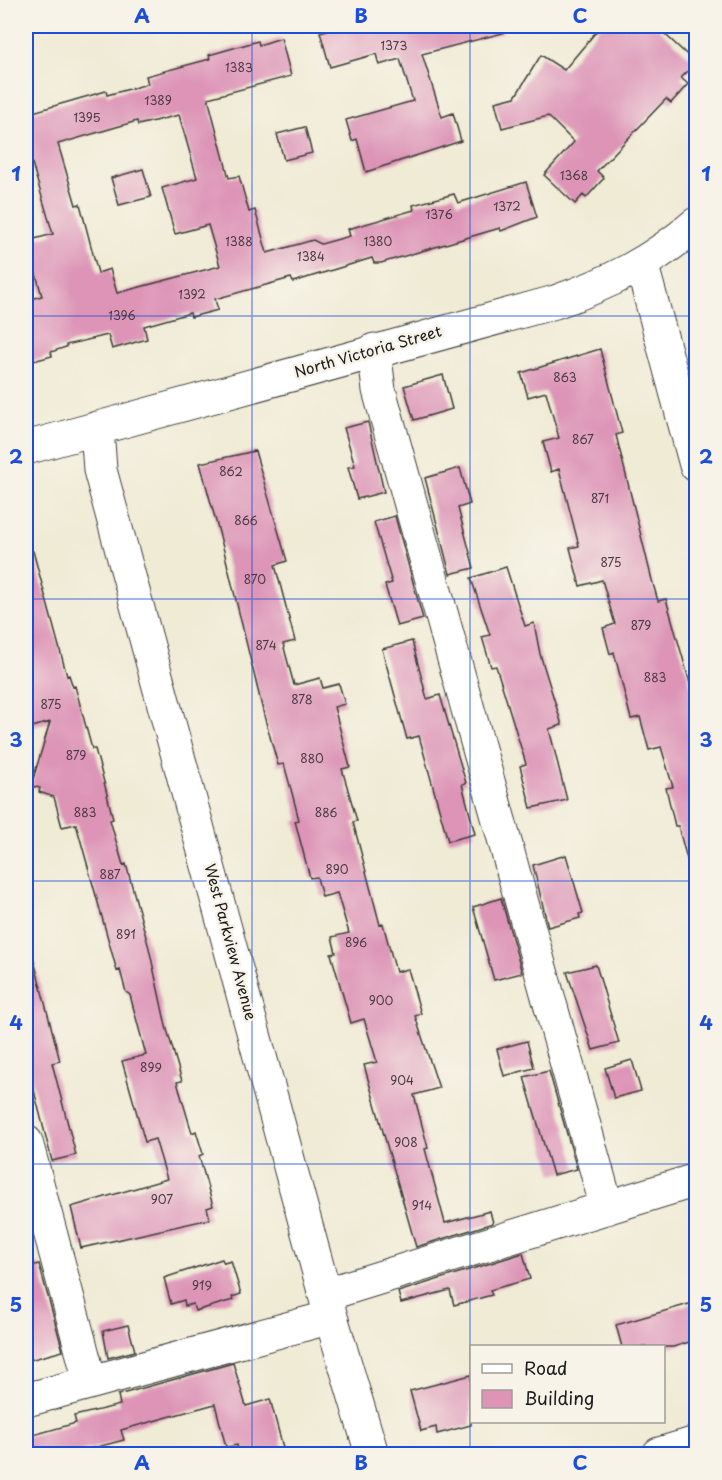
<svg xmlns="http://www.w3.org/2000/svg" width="722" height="1480" font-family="'Playpen Sans',sans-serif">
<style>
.building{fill:#dd94b7;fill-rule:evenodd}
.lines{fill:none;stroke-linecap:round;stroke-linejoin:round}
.minor-casing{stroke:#3c3b38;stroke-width:35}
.minor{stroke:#fff;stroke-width:33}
.grid{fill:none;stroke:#1d4ed8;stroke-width:1.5;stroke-opacity:0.55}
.labels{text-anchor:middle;stroke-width:5;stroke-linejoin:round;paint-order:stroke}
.number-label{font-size:12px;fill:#4c3a43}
.street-label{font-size:15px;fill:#1c1c1c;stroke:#f7f3e8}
.neatline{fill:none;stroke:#1d4ed8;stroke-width:2}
.grid-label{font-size:20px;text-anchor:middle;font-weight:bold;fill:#1d4ed8}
</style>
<rect width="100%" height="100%" fill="#f7f3e8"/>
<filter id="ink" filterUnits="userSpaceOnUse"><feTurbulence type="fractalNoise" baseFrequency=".0167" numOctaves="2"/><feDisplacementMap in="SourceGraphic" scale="12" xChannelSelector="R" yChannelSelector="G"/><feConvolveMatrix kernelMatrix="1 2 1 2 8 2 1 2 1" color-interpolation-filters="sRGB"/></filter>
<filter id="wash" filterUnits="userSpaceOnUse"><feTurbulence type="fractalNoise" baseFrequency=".008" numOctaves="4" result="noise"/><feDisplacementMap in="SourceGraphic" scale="24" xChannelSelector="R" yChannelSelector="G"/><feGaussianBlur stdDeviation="1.35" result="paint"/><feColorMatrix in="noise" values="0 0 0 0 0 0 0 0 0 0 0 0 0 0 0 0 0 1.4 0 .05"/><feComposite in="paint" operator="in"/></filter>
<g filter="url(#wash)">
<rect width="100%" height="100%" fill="#f0ebd5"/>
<g id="blocks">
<!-- building -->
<path class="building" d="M342 26H502L503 33 422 54 442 117 453 113 461 141 366 172 357 139 352 141 346 120 413 101 400 59 379 65 376 54 330 67 320 32Z
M601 26H656L696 63 681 78 688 84 671 103 666 99 597 171 604 178 586 198 583 195 575 204 544 175 574 142 548 116 502 128 495 102 515 97 541 55 564 70Z
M281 38 291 76 208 98 229 178 239 176 249 212 255 210 267 253 313 240 321 244 350 236 348 229 414 210 413 205 454 194 458 203 526 182 537 217 501 231 500 228 381 263H374L372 258 293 282 291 278 215 299 218 310 191 317 190 313 144 326 147 339 112 349 108 335 66 345V347L51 352 52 356 26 363V313L31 312 27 300 42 296 27 241 53 234 31 160 26 162V114L106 91 107 95 148 84 146 76 210 59 209 55 258 41 259 45ZM179 115 197 178 162 188 175 234 208 225 220 266 117 293 110 269 98 273 80 204 76 205 58 144 137 121 138 125Z
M305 127 312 153 284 160 277 134Z
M143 169 151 197 119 205 111 178Z
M600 349 622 433 616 435 652 580 658 601 666 599 696 704V869L690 870 678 826H675L666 788 673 787 661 747 649 750 640 717 631 719 614 652 610 654 603 628 615 624 602 580 580 586 570 548 579 546 559 469 551 472 543 442 559 438 546 392 528 397 521 373Z
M443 375 452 409 414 420 404 386Z
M368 422 384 492 357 499 348 467 355 466 344 428Z
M255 451 287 561 275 565 295 641 283 644 294 685 320 678 323 688 339 684 345 704 334 707 350 767 342 769 357 821 353 822 380 925 383 924 396 972 408 969 421 1014 415 1016 439 1088 414 1095 428 1148 425 1149 445 1223 490 1211 493 1223 416 1247 364 1065 377 1062 364 1019 351 1023 331 954 336 953 332 937 349 933 337 893 322 897 317 877 310 878 295 821 299 820 292 793 284 764 278 765 265 719 224 551 200 463Z
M460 468 470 504 458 508 474 568 450 574 425 478Z
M395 516 423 619 397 626 385 585 392 583 374 522Z
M33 551 67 676 69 675 73 687 75 686 92 749H95L104 782 113 819 110 820 123 865 126 864 149 948 166 1026 182 1081 177 1082 192 1133 196 1131 203 1154 199 1156 213 1206 207 1208 210 1219 81 1248 71 1207 167 1179 155 1139 145 1142 122 1061 146 1055 130 995 126 992 120 970 117 971 76 824 62 827 54 797 39 792 40 788 31 786 50 722 32 727 30 718 26 719V552Z
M506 567 525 626 534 623 540 654 562 725 549 729 567 800 531 808 520 766 526 764 496 666 491 667 482 637 490 635 471 578Z
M412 641 427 699 440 695 466 783 462 784 475 834 448 841 419 736 407 739 382 649Z
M566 855 583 913 579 914 580 918 548 927 533 865Z
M501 898 522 973 494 980 473 907Z
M33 957 60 1061 52 1063 76 1155 52 1161 26 1059V958Z
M596 965 619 1043 593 1050 567 972Z
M527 1041 534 1068 504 1076 497 1049Z
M632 1060 641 1091 614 1098 605 1068Z
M549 1071 577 1169 553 1175 524 1077Z
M523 1253 530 1279 490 1290 492 1295 454 1305 450 1290 401 1303 398 1292Z
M222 1259 224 1263 231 1261 241 1294 232 1297 233 1300 195 1311 193 1304 185 1306 184 1300 171 1304 164 1278Z
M39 1264 63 1351 26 1361V1267Z
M696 1302V1340L673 1347H622L616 1325Z
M128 1325 135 1351 108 1358 103 1331Z
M233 1363 246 1406 270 1399 285 1455H239L237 1445 226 1447 215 1404 121 1430 124 1440 67 1455H26V1437L76 1423 74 1416 120 1405 118 1395Z
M471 1375V1425L437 1434 436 1427 421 1431 410 1391Z"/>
</g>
</g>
<g filter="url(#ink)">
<use href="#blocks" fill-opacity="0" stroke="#3c3b38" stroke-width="1.5"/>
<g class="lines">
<defs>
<path id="minor" d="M642 266 696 465
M374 350 379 390 607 1208
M97 428 100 470 331 1317 372 1454
M26 448 555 302C608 284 654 261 696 224
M26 1142 90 1381
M327 1294 696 1180
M26 1400 331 1317
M659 1454 696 1443"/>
</defs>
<!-- minor casing -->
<use href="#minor" class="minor-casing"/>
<!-- minor -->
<use href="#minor" class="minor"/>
</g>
</g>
<!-- grid -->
<path class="grid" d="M252 26V1454M470 26V1454M26 316H696M26 599H696M26 881H696M26 1164H696"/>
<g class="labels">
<!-- number labels -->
<g class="number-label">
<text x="394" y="50">1373</text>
<text x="239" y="72">1383</text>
<text x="158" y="105">1389</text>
<text x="87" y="122">1395</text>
<text x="574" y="180">1368</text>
<text x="507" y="211">1372</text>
<text x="439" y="219">1376</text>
<text x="239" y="246">1388</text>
<text x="378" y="246">1380</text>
<text x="311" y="261">1384</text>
<text x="192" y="299">1392</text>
<text x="122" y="320">1396</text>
<text x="565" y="382">863</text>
<text x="583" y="444">867</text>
<text x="231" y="476">862</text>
<text x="600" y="503">871</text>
<text x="246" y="525">866</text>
<text x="611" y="567">875</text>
<text x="255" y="584">870</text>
<text x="641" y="630">879</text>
<text x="266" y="650">874</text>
<text x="655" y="682">883</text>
<text x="302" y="704">878</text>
<text x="51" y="709">875</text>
<text x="76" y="760">879</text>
<text x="312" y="763">880</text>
<text x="85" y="817">883</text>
<text x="326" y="817">886</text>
<text x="337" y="874">890</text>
<text x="110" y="879">887</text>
<text x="126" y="939">891</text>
<text x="356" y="947">896</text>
<text x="381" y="1005">900</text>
<text x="151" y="1072">899</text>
<text x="402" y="1085">904</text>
<text x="406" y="1147">908</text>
<text x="162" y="1204">907</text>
<text x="422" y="1210">914</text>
<text x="202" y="1290">919</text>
</g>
<!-- street labels -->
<g class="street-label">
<text transform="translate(368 352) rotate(-16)" y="5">North Victoria Street</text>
<text transform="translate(230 942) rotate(75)" y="5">West Parkview Avenue</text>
</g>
</g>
<!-- margin -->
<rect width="722" height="1480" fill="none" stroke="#f7f3e8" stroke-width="66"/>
<!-- legend -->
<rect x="470" y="1345" width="195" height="78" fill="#f7f3e8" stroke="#9f9d96" stroke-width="1.5"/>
<rect x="482" y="1364" width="30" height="9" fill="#ffffff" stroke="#9f9d96" stroke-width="1.5"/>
<text x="524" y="1375" font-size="18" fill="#1c1c1c">Road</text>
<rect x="482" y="1390" width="30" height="18" fill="#dd94b7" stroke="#9f9d96" stroke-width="1.5"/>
<text x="524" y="1405" font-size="18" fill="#1c1c1c">Building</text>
<rect x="33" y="33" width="656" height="1414" class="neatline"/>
<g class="grid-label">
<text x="142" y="23">A</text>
<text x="361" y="23">B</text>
<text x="580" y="23">C</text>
<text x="16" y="181">1</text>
<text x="706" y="181">1</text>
<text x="16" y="464">2</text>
<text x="706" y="464">2</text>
<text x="16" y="747">3</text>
<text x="706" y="747">3</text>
<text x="16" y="1030">4</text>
<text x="706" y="1030">4</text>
<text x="16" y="1312">5</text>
<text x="706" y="1312">5</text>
<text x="142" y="1470">A</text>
<text x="361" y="1470">B</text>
<text x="580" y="1470">C</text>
</g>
</svg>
